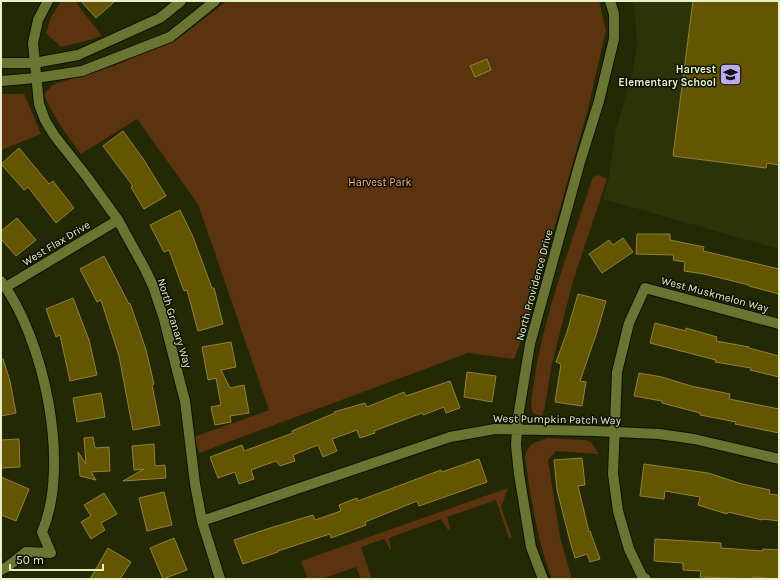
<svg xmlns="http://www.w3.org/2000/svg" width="780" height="580" font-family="Karla,sans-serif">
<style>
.built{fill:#2c3308}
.green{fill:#5c330f}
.building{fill:#645500;stroke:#918239}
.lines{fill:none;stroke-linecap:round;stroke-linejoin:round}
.street-casing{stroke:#0d1100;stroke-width:12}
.secondary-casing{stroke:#0d1100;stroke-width:12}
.street{stroke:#697530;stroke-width:10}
.secondary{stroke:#697530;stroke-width:10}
.labels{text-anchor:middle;stroke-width:3;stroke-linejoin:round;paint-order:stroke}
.poi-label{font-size:11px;font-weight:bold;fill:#e7efcb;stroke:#0d1100;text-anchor:end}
.park-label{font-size:11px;fill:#feb37b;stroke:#0d1100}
.street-label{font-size:11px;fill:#e7efcb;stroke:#0d1100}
</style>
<rect width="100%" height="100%" fill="#232904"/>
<!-- built -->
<path class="built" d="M632 1H779V249L603 199 609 178 615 134 633 70 637 44 635 12Z"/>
<!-- green -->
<path class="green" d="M61 1H75L102 36 78 43 61 47 46 33 51 17Z
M227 1H599L606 30 588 109 527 325 514 359 468 353 199 453 194 437 269 410 198 204 137 119 81 154C67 136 53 116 44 94L54 84 114 66 180 37Z
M1 94H24L41 134 1 150Z
M598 175 607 179 573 281 551 368 545 407 542 416 533 413C530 407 532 396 533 389 542 318 571 245 593 177Z
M548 438 585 440 591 442 599 454 556 451 548 460 560 537 572 579H552C537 540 531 498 525 457 528 443 536 442 548 438Z
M508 488 501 507 512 538H509L496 500 447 517 450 528 448 530 441 519 389 538 391 549 390 550 384 539 361 547 372 579H361L356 567 321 579H308L301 561Z"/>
<!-- building -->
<path class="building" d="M81 1H115L96 18Z
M693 1H779V165L767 163 766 168 673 156Z
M487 59 491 70 475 77 470 66Z
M123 131 144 160 166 196 144 209 131 187 133 186 103 146Z
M19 148 49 184 53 181 74 208 56 223 28 187 24 190 1 164Z
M180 210 193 237 212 288H214L223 324 198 331 187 290 184 291 169 250 164 252 150 225Z
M17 218 36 240 16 256 1 239V231Z
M637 234H670V240L704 247 703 251 779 269V294L749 286V285L704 274 684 271 685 262 673 260 674 255 636 254Z
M623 238 633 252 602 273 589 254 609 240 613 245Z
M104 256 129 304 130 303 146 350 154 384 152 385 160 425 133 430 119 356 101 300 97 302 80 269Z
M578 294 606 301 597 332 580 381 586 382 582 406 555 402 561 364 556 362 567 332Z
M73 298 89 340 97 375 70 381 60 335 56 337 46 309Z
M655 323 686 331V328L717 337 716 341 749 347V348L779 356V377L750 370 751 368 715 362 716 360 650 343Z
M231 342 236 367 221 370 230 388 244 385 249 413 230 416 231 422 215 425 211 407 221 405 216 378 208 380 202 347Z
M1 359H3L10 381 16 413 1 416Z
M467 372 496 376 492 402 464 397Z
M639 373 662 377 691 386 730 394 729 399 779 409V433L735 424 736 422 700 415V413L662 403V401L634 396Z
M450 381 460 408 446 413 444 407 423 415 422 413 374 431 375 433 360 438 357 430 332 439 337 451 323 457 318 445 293 455 295 461 280 466 276 461 251 470 254 479 239 484 235 472 218 478 210 457 242 445 244 451 293 433 292 431 335 413 334 412 365 403 367 407 404 392 406 396Z
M101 393 105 417 77 422 73 398Z
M93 437 95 448 109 447 110 471 91 472 96 480 80 476 78 452 86 464 84 438Z
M19 439 20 467 1 468V440Z
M154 444 155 466 165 465 166 478 123 481 144 469 134 470 132 446Z
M582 458 585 485 578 486 589 532 590 531 600 559 590 562 587 554 575 558 570 541 557 490 554 460Z
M479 459 487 482 419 506 417 501 365 522 366 525 331 538 330 534 278 551V552L243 564 234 540 270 528 313 515 315 520 341 511 339 505 357 498 358 501 441 470 442 472Z
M644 464 708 473 742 484 770 490 769 494 779 495V521L763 519 762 520 728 512 727 514 698 505 700 497 665 491 664 499 640 496Z
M1 477 29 489 16 521 1 515Z
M164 492 172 525 147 531 139 498Z
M104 493 117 514 101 523 105 530 91 539 81 522 91 516 84 505Z
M174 538 187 570 163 579 150 548Z
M655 539 721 543V548L763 551V549L779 550V579L753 577V579L700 577 701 571 683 570V563L654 561Z
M108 548 131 562 120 579H90Z"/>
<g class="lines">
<defs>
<path id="street" d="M48 1 38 20 33 43 39 104 45 120 54 135 87 177 118 220 145 269 153 286 164 319 180 382 185 401 195 484 202 521 220 579
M1 281C44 338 71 465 42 532L51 553 26 552 7 567 1 570
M6 287 118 220
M202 521 450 437 495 429 594 431 659 434 694 439 779 459
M543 579 531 547 519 474 516 445 518 417 530 344 580 162 599 101 614 39V14L610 1
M646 579 642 576 629 549 618 511 613 474 617 372 629 323 645 288 779 324"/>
<path id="secondary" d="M1 63H34L78 55 160 18 181 1
M1 81 36 78 82 71 170 37 215 1"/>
</defs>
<!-- street casing -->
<use href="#street" class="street-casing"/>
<!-- secondary casing -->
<use href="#secondary" class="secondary-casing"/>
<!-- street -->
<use href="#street" class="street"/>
<!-- secondary -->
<use href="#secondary" class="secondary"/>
</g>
<!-- icons -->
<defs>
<symbol id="school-square" viewBox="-11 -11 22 22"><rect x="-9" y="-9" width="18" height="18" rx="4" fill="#bfa8f4" stroke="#0d1100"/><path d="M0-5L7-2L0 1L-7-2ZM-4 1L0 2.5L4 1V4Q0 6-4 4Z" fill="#111"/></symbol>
</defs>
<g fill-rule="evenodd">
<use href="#school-square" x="718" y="62" width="25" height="25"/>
</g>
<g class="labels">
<!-- poi labels -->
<g class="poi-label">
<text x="716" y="73">Harvest<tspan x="716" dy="13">Elementary School</tspan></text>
</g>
<!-- park labels -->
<g class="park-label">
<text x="380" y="186">Harvest Park</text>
</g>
<!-- street labels -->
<g class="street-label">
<text transform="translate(56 243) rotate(-31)" y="4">West Flax Drive</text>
<text transform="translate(534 285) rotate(-75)" y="4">North Providence Drive</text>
<text transform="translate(715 294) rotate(15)" y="4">West Muskmelon Way</text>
<text transform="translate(175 323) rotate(73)" y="4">North Granary Way</text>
<text transform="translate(557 419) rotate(1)" y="4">West Pumpkin Patch Way</text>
</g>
</g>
<!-- border -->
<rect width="780" height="580" fill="none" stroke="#e7efcb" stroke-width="4"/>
<!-- scale -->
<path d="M10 564v6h93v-6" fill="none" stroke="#e7efcb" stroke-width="2"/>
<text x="16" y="564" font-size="12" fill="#e7efcb" stroke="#0d1100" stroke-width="3" paint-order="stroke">50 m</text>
</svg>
